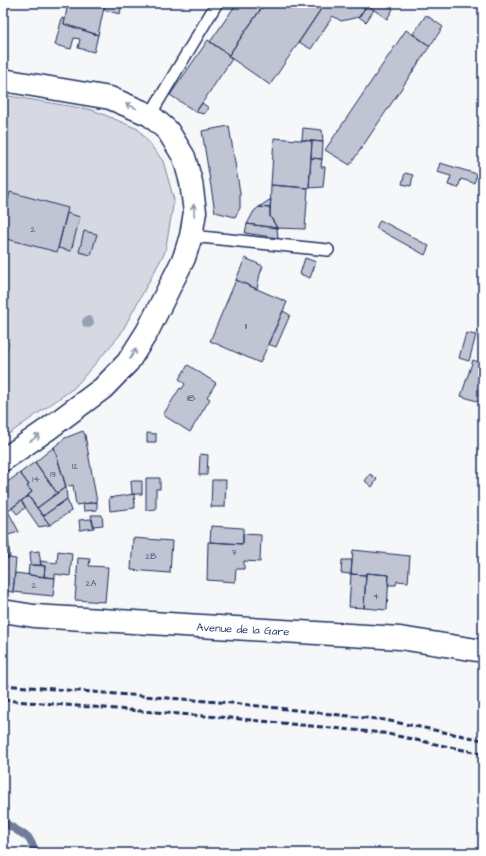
<svg xmlns="http://www.w3.org/2000/svg" width="486" height="856" font-family="'Architects Daughter',sans-serif">
<style>
.green{fill:#d6d9e2;stroke:#7884a0}
.lines{fill:none;stroke-linecap:round;stroke-linejoin:round}
.stream{stroke:#707c99;stroke-width:8}
.building{fill:#c0c4d3;stroke:#1b2f5e}
.service-casing{stroke:#1b2f5e;stroke-width:14}
.minor-casing{stroke:#1b2f5e;stroke-width:25}
.service{stroke:#fff;stroke-width:11}
.minor{stroke:#fff;stroke-width:22}
.rail{stroke:#1b2f5e;stroke-width:3;stroke-dasharray:6 3;stroke-linecap:butt}
.tree{fill:#97a1b6}
.oneway{stroke:#8d97ae}
.labels{text-anchor:middle;stroke-width:3;stroke-linejoin:round;paint-order:stroke}
.number-label{font-size:9px;fill:#44547b}
.street-label{font-size:11px;fill:#1b2f5e;stroke:#fff}
</style>
<rect width="100%" height="100%" fill="#f6f7f9"/>
<filter id="ink" filterUnits="userSpaceOnUse"><feTurbulence type="fractalNoise" baseFrequency=".025" numOctaves="2"/><feDisplacementMap in="SourceGraphic" scale="8" xChannelSelector="R" yChannelSelector="G"/><feConvolveMatrix kernelMatrix="1 2 1 2 8 2 1 2 1" color-interpolation-filters="sRGB"/></filter>
<g filter="url(#ink)">
<!-- green -->
<path class="green" d="M3 95 93 110 138 129 163 161 174 200 165 252 120 335 74 388 3 438V358L9 344 3 338Z"/>
<g class="lines">
<!-- stream -->
<path class="stream" d="M3 822 28 837 37 853"/>
</g>
<!-- building -->
<path class="building" d="M68 3H105L98 35 64 24Z
M105 3H122L120 14 104 10Z
M237 3H265L229 55 210 42Z
M265 3H325L270 85 228 56Z
M325 3H367V5L359 17 341 21 333 16 311 49 299 42Z
M367 3H384L393 9 387 19 367 5Z
M367 5 374 10 366 22 359 17Z
M426 15 443 27 430 46 413 34Z
M62 18 65 19 64 24 98 35 94 52 78 48 80 39 74 38 71 49 55 45Z
M406 30 430 46 350 165 325 150Z
M208 40 229 55 228 56 232 59 196 112 170 95Z
M202 103 209 108 204 114 196 112Z
M229 126 240 193V208L235 217 215 212 202 131Z
M303 128 322 130 323 142 302 140Z
M274 138 312 141 309 188 271 185Z
M312 141 323 142 322 159 311 158Z
M311 158 322 159 321 167H325L323 187 309 188Z
M440 163 477 174 474 183 461 179 458 188 448 185 451 176 437 172Z
M405 173 413 175 411 186 402 184Z
M271 185 308 188 305 229 277 228 270 216Z
M10 192 68 208 57 252 3 238V220Z
M271 199 270 208 259 207Z
M259 207 270 208V216L277 228 247 224 254 211Z
M67 213 80 217 71 251 58 248Z
M380 220 429 246 425 255 376 228Z
M247 224 277 228 278 238 245 233Z
M84 231 97 234 91 255 79 252Z
M245 258 263 266 260 274 257 289 236 280Z
M305 258 316 262 310 278 300 274Z
M236 280 287 302 260 363 210 341Z
M283 311 290 315 276 347 268 344Z
M466 333 476 335 469 361 459 358Z
M473 360 483 364V403L461 396Z
M188 365 216 383 207 397 210 399 190 432 163 415 180 388 182 389 185 384 179 379Z
M83 431 85 435 97 502 76 505 73 485 66 487 54 447 65 438Z
M147 433 156 434V442H147Z
M54 447 66 487 57 493 35 462Z
M200 454 208 455 207 475H199Z
M35 462 57 493 37 508 28 495 32 492 27 486 29 485 20 473Z
M20 473 29 485 27 486 32 492 28 495V496L3 514V485Z
M370 474 377 479 372 487 365 481Z
M146 478H160V489H156V509L146 510Z
M212 480H226L225 507H211Z
M131 481H142V494H132Z
M66 487 67 499 43 516 37 508Z
M134 494 135 508 110 511 109 498Z
M28 496 37 508 50 525 39 527 21 501Z
M67 499 71 511 50 525 43 516Z
M21 501 26 507 17 514 12 508Z
M97 502V510L84 511 83 504Z
M8 511 19 532 4 536 3 514Z
M91 515H102L103 525 94 526Z
M91 519 94 528 80 530 79 520Z
M211 526 243 528V544L210 542Z
M243 534 261 535 260 562 244 561V569H236L235 582 207 580 208 542 243 544Z
M8 535 10 558H7L4 536Z
M133 538 172 541 170 573 131 570Z
M3 539H4L7 558 3 557Z
M353 550 410 556 408 582 397 581 396 585H388L389 575 366 573V575L351 574Z
M39 551 41 565H31L30 552Z
M58 551 72 553 70 576 55 574V578L44 577 45 566 41 565 40 561 57 563Z
M3 557 16 559 13 592 3 591Z
M78 558 90 559 89 566 108 567 105 602 75 600Z
M342 560H352L351 574 341 573Z
M29 565 45 566 44 577 28 575Z
M15 573 55 578 53 596 13 592Z
M366 573 389 575 387 610 364 608Z
M351 574 366 575 364 608 349 607Z"/>
<g class="lines">
<defs>
<path id="service" d="M150 115 217 3
M191 236 328 250"/>
<path id="minor" d="M3 80 110 98 150 115 168 131 184 157 191 182 195 212 191 236 184 258 147 332 128 362 103 388 48 429 3 460
M3 611 34 616 400 638 483 651"/>
</defs>
<!-- service casing -->
<use href="#service" class="service-casing"/>
<!-- minor casing -->
<use href="#minor" class="minor-casing"/>
<!-- service -->
<use href="#service" class="service"/>
<!-- minor -->
<use href="#minor" class="minor"/>
<!-- rail -->
<path class="rail" d="M3 685 232 703 385 720 483 740
M3 700 230 718 383 733 483 754"/>
</g>
<!-- trees -->
<circle class="tree" cx="88" cy="322" r="6"/>
<!-- one-way arrows -->
<defs><path id="oneway-shaft" d="M-6 0H5M1.5-3L5.5 0L1.5 3" fill="none" stroke-width="1.6" stroke-linecap="round" stroke-linejoin="round"/></defs>
<g class="oneway">
<use href="#oneway-shaft" transform="translate(131 106) rotate(-156)"/>
<use href="#oneway-shaft" transform="translate(194 210) rotate(-92)"/>
<use href="#oneway-shaft" transform="translate(133 354) rotate(-58)"/>
<use href="#oneway-shaft" transform="translate(35 438) rotate(-34)"/>
</g>
</g>
<g class="labels">
<!-- number labels -->
<g class="number-label">
<text x="33" y="232">2</text>
<text x="246" y="329">11</text>
<text x="191" y="401">11B</text>
<text x="75" y="469">12</text>
<text x="53" y="477">13</text>
<text x="36" y="482">14</text>
<text x="234" y="555">3</text>
<text x="151" y="559">2B</text>
<text x="91" y="586">2A</text>
<text x="34" y="588">2</text>
<text x="376" y="599">4</text>
</g>
<!-- street labels -->
<g class="street-label">
<text transform="translate(243 629) rotate(3)" y="4">Avenue de la Gare</text>
</g>
</g>
<!-- margin -->
<rect width="486" height="856" fill="none" stroke="#fff" stroke-width="16"/>
<rect x="8" y="8" width="470" height="840" fill="none" stroke="#1b2f5e" stroke-width="1.5" filter="url(#ink)"/>
</svg>
